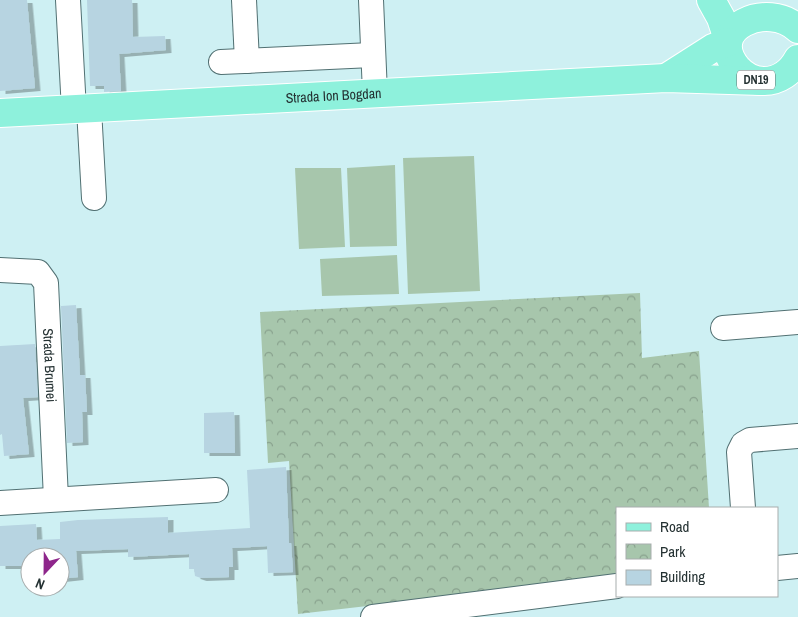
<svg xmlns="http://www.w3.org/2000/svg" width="798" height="617" font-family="'Archivo Narrow',sans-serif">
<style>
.park{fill:url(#park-crowns)}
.pitch{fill:#a7c6ac}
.building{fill:#b7d4e1;filter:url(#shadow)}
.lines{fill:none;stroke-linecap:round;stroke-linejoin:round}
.minor-casing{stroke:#517072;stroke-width:26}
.major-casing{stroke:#fff;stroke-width:30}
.minor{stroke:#fff;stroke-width:24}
.major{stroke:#8ef1dc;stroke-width:28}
.labels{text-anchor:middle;stroke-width:4;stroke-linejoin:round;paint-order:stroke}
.shield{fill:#fff;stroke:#666f70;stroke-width:1}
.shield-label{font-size:12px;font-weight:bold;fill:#243132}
.street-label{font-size:14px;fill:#243132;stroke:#fff}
</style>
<defs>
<pattern id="park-crowns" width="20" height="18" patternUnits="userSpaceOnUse" patternTransform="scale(1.25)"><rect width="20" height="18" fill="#a7c6ac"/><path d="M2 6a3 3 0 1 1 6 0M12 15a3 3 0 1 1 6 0" fill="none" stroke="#88a18d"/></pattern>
<filter id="shadow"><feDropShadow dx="5.5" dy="3" stdDeviation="0" flood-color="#0004"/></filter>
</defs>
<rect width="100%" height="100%" fill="#cef0f3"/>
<!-- park -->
<path class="park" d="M640 293 642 358 699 351 709 508H617V577L298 614 289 461 268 463 260 312Z"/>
<!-- pitch -->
<path class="pitch" d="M474 156 480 291 408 294 403 158Z
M395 165 397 246 350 247 347 168Z
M295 168H341L345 247 299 249Z
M397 255 399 294 322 296 320 259Z"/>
<!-- building -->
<path class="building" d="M0 0H27L35 88 0 91Z
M87 0H132L133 37 165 36 166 50 119 54 121 91 104 92V86H90Z
M76 305 80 375H85L87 412H82L83 442 67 443 61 306Z
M35 344 38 397 23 398 29 454 4 456 2 434 0 435V346Z
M234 412 235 453H204V413Z
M286 467 289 543H291L293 572 268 573 267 546 232 548 233 567H229V577L201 578 195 576 194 569H189V554L128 557V549L76 551 78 577 60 579V557H30V562L22 563V566H0V526L36 524 37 540 60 539V522L78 520 168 517V533L250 528 247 470Z"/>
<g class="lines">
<defs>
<g id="minor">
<path d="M68 0 74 110"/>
<path d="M244 0 247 61"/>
<path d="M371 0 375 93"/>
<path d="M221 62 372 55"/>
<path d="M89 109 94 198"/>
<path id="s1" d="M0 270 38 272 46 283 56 499"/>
<path d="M723 328 798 322"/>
<path d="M0 503 216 490"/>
<path d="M743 508 739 452 743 444 750 440 798 436"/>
<path d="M777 568 798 566"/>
<path d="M373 617 617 586"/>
</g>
<g id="major">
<path d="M711 0 721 18 728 39"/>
<path d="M798 29C768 0 704 28 737 68 744 76 753 81 764 81 779 81 791 72 798 59"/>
<path d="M666 78 713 48 728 42"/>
<path id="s2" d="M0 113 666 78 761 81"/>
</g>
</defs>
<!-- minor casing -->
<use href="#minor" class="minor-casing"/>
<!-- major casing -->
<use href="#major" class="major-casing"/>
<!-- minor -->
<use href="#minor" class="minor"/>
<!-- major -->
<use href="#major" class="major"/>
</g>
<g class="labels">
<!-- shield labels -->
<rect class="shield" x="737" y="70.5" width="38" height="19" rx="4"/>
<g class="shield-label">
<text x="756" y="84">DN19</text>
</g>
<!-- street labels -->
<g class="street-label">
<text dy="5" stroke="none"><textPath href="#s2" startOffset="334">Strada Ion Bogdan</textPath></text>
<text dy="5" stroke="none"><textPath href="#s1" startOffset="134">Strada Brumei</textPath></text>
</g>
</g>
<!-- legend -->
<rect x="616" y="507" width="162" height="90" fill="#ffffff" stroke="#a7adad"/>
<rect x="626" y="523" width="25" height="8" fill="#8ef1dc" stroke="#a7adad"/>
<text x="660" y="532" font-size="15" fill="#243132">Road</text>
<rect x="626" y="544" width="25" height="15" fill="url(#park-crowns)" stroke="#a7adad"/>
<text x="660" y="557" font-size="15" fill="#243132">Park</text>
<rect x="626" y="570" width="25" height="15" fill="#b7d4e1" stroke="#a7adad"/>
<text x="660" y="582" font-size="15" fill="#243132">Building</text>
<!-- north arrow -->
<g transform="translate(45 572) rotate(202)"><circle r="24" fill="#ffffff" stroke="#a7adad"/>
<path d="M0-4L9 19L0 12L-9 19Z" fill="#8e268b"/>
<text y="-8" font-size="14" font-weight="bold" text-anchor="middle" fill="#243132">N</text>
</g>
</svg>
